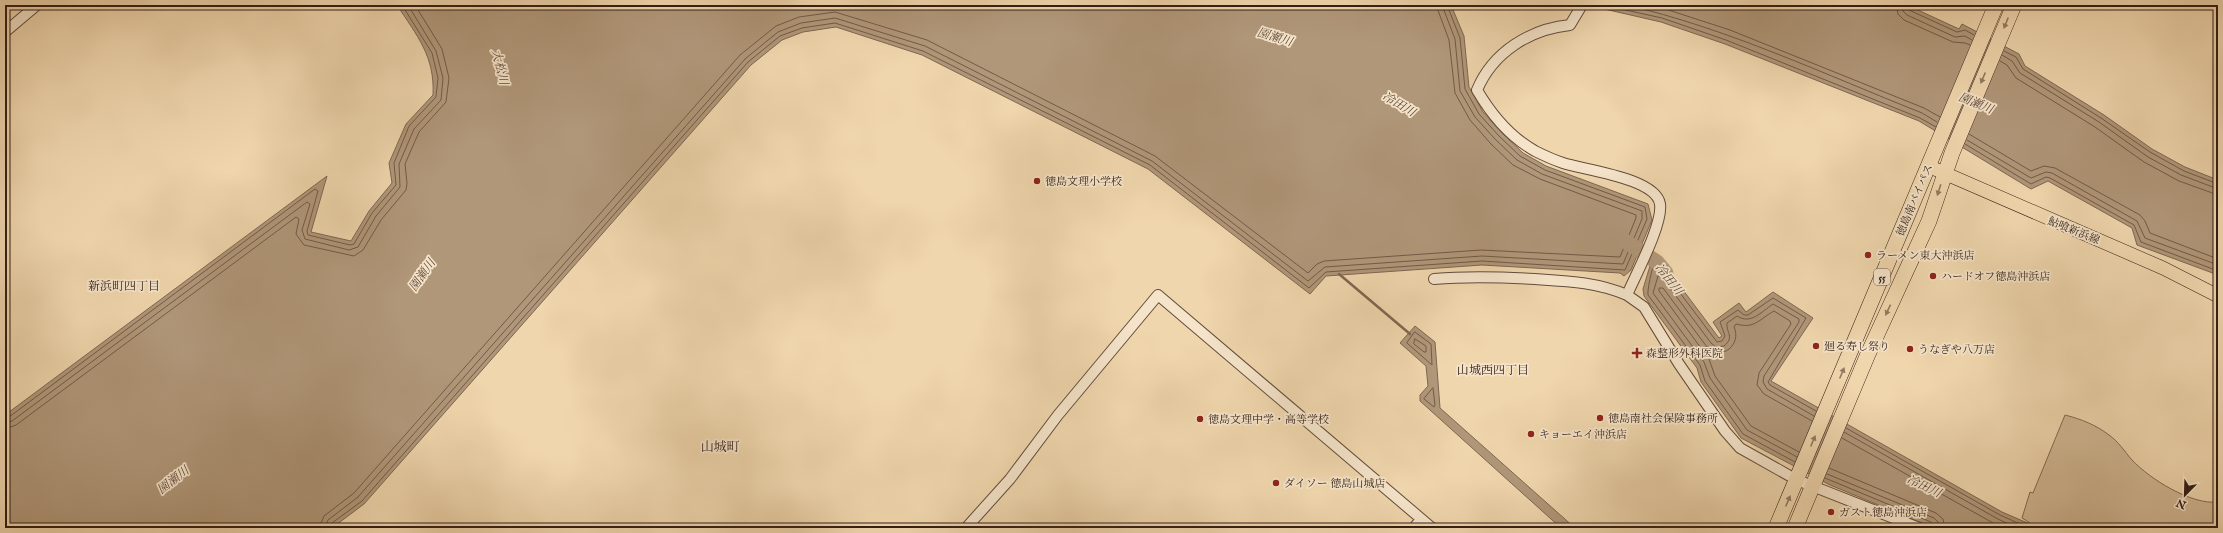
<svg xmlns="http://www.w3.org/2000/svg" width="2223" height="533" font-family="'IM FELL English','Noto Serif JP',serif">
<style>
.green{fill:#d0b793;stroke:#826a54}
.water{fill:#b09779;stroke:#7e6751}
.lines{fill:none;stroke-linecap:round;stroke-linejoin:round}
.shore{stroke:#725a47;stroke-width:1}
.stream{stroke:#7e6751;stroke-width:2.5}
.river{stroke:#b09779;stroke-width:15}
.minor-casing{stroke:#624c3b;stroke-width:12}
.major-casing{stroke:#331e15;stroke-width:14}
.highway-casing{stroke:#331e15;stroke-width:16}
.minor{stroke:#f5e4ca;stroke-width:10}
.major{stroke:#f0d6ad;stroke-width:13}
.highway{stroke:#f0d6ad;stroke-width:15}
.oneway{fill:#927a61}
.poi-dot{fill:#8f2418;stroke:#f5e4ca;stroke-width:1.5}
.labels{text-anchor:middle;stroke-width:3.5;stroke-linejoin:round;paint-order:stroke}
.shield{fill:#f5e4ca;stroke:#6d594b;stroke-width:1}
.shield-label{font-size:10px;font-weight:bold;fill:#331e15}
.poi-label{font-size:11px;fill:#331e15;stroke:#f5e4ca;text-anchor:start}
.street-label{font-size:11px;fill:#331e15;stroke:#f5e4ca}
.water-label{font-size:12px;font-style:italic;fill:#5f4838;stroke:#f5e4ca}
.neighbourhood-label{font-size:12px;fill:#331e15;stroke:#f5e4ca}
.quarter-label{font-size:13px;fill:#331e15;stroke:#f5e4ca}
</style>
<rect width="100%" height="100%" fill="#f0d6ad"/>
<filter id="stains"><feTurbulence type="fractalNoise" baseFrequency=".005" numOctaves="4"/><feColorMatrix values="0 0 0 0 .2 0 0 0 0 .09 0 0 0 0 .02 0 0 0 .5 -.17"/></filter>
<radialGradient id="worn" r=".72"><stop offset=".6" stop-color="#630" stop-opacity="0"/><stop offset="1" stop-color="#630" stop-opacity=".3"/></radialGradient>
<!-- green -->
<path class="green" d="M2065 415C2081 419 2096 425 2109 435 2118 441 2125 452 2132 460 2150 479 2191 505 2218 502V528H2038L2022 518 2030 492 2033 493Z"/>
<!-- water -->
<path class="water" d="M397 5H1451L1464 36 1469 87 1483 112 1502 133 1523 153 1546 166 1648 204 1652 220 1631 270 1624 276 1620 273 1482 265 1326 276 1310 294 1148 169 922 55 836 27 803 32 782 40 751 65 364 504 332 528H5V415L327 176 311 232 351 241 369 211 392 183 389 163 406 124 433 95C435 56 417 36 397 5Z
M1587 5H1907L1959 29 1962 24 2019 54 2025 66 2104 115 2152 149 2185 167 2218 180V275L2137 245 2132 228 2048 181 2031 189 1919 121 1725 44 1661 22Z
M1653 256 1665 266 1719 338 1722 336 1713 322 1739 303 1746 312 1773 292 1813 318 1771 381 2002 512 2039 528H1934L1830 485 1741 438 1701 382 1697 368 1644 296 1643 289Z
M1415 326 1435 342 1440 408 1575 528H1561L1420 401V395L1428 386 1426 366 1400 343Z"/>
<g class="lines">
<!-- shore -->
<path class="shore" d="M1603 5 1662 18 1726 40 1920 118 1936 127
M1626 5C1727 28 1826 75 1922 113L1937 122
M1653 5 1730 30 1924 108 1940 117
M1896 5 1898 14 1904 20 1953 42 1965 43 1970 45
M1902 5 1903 11 1907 15 1955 37 1965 36 1972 40
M1907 5 1909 10 1957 32 1965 30 1974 35
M2004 51 2016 57 2023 69 2101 118 2150 152 2184 171 2218 184
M2002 55 2012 61 2020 73 2099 122 2148 157 2181 175 2218 189
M2000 61 2007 65 2016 78 2095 127 2144 162 2179 181 2218 195
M1969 134 2031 171 2044 166 2055 168 2140 215 2145 221 2150 233 2218 259
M1967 140 2031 178 2046 172 2052 173 2137 221 2145 238 2218 265
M1965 144 2031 184 2046 177 2050 178 2134 225 2141 242 2218 271
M1415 332 1431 344 1432 365 1407 343Z
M1415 339 1426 346V352H1424L1414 344Z
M1433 388 1435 405 1434 407 1424 399Z
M5 418 9 417 315 189 318 191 307 231 308 235 350 245 354 244 372 213 396 185 394 163 409 126 436 97 438 78 432 53 402 5
M5 423 12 421 307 202 310 204 302 230 305 239 349 250 358 247 376 216 400 187 399 164 414 129 441 100 443 78 436 51 408 5
M1846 428 2000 515 2029 528
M5 429 16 425 296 217 299 219 296 234 304 245 354 256 363 250 381 220 406 190 407 183 405 164 419 132 446 102 449 78 442 49 415 5
M1844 432 1998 519 2017 528
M1842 438 2002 528
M1799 452 1751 426 1715 376 1709 359 1659 291V288H1663L1707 347C1722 362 1742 344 1734 327L1736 324C1755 329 1758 320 1774 311L1790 321 1791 324 1759 373 1757 385 1764 394 1812 421
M1797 457 1747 430 1710 378 1704 362 1653 293 1658 276H1661L1711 343 1716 347 1724 346C1735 337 1726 333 1727 323L1737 316C1751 325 1761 312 1773 304L1799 319V322L1764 376 1763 382 1767 389 1814 416
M1795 462 1743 434 1705 381 1700 365 1648 295C1647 291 1652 268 1654 264L1662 269 1717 342 1722 341 1725 336 1720 322 1738 310 1744 315H1748L1773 298 1806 318 1768 382 1770 385 1816 411
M1829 468 1936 513 1943 519 1945 528
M1827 474 1934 518 1938 522 1939 528
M1825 478 1931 522 1934 528
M319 528 324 516 354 493 740 55 776 26 799 17 835 12 927 40 1155 156 1308 273 1317 264 1324 261 1481 250 1620 257 1636 218V215L1540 179 1513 165 1491 144 1470 120 1455 93 1449 40 1436 5
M325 528 328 520 358 497 745 59 778 32 801 23 835 18 925 46 1152 161 1308 281 1325 267 1482 256 1623 264 1642 219V211L1542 174 1517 160 1495 139 1475 117 1460 91 1455 39 1442 5
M330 528 332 523 362 501 748 62 780 36 802 28 835 23 923 51 1150 165 1309 288 1326 272 1482 261 1625 270 1647 219 1645 207 1545 170 1520 156 1499 136 1479 114 1465 89 1460 38 1447 5"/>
<!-- stream -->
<path class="stream" d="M1339 274 1410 334"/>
<!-- river -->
<path class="river" d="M1622 239 1657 262 1666 273"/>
<defs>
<path id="minor" d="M1582 5 1570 25C1530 29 1493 52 1477 90 1491 114 1510 137 1535 151 1543 155 1554 160 1563 163 1584 170 1656 178 1660 204 1663 224 1636 274 1627 295L1644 307 1679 364 1725 431 1740 448 1797 480 1919 528
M5 32 37 5
M1434 279C1468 276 1501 277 1535 279 1567 281 1597 282 1627 295
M966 528 1010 479 1058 415 1158 295 1432 528
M1414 528 1421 519"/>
<path id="major" d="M1928 166 2163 268 2218 296"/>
<path id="highway" d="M1776 528 1996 5
M1795 528 1868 354 1929 221 1952 153 2014 5"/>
</defs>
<!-- minor casing -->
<use href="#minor" class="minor-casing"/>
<!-- major casing -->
<use href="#major" class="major-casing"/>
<!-- highway casing -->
<use href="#highway" class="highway-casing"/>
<!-- minor -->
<use href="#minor" class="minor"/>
<!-- major -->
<use href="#major" class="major"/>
<!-- highway -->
<use href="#highway" class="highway"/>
</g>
<!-- one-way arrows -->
<defs><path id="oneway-solid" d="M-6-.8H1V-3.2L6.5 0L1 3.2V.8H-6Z"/></defs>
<g class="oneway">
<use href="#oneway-solid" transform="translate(2006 23) rotate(112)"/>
<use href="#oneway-solid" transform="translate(1983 78) rotate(113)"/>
<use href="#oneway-solid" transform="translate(1939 190) rotate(108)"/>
<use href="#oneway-solid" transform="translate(1888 310) rotate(115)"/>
<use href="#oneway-solid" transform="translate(1842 373) rotate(-67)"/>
<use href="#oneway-solid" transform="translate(1813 441) rotate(-67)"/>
<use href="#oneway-solid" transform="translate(1788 501) rotate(-67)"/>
</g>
<!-- markers -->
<g class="poi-dot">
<circle cx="1037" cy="181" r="4"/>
<circle cx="1868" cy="255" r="4"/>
<circle cx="1933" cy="276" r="4"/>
<circle cx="1816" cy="346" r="4"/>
<circle cx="1910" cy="349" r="4"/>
<path d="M1635 347h4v4h4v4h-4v4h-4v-4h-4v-4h4z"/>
<circle cx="1600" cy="418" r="4"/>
<circle cx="1200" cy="419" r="4"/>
<circle cx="1531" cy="434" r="4"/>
<circle cx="1276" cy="483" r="4"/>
<circle cx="1831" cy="512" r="4"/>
</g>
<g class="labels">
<!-- shield labels -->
<rect class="shield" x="1874" y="269" width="16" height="16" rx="3"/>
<g class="shield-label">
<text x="1882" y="281">55</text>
</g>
<!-- poi labels -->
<g class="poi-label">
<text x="1045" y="185">徳島文理小学校</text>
<text x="1876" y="259">ラーメン東大沖浜店</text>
<text x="1941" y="280">ハードオフ徳島沖浜店</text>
<text x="1824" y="350">廻る寿し祭り</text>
<text x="1918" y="353">うなぎや八万店</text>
<text x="1646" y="357">森整形外科医院</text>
<text x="1608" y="422">徳島南社会保険事務所</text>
<text x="1208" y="423">徳島文理中学・高等学校</text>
<text x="1539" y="438">キョーエイ沖浜店</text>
<text x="1284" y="487">ダイソー 徳島山城店</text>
<text x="1839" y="516">ガスト徳島沖浜店</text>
</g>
<!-- street labels -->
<g class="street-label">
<text transform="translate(1914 200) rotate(-67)" y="4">徳島南バイパス</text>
<text transform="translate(2074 230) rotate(22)" y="4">鮎喰新浜線</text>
</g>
<!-- water labels -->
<g class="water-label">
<text transform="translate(1275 37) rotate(17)" y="4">園瀬川</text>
<text transform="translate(500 67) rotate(76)" y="4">大松川</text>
<text transform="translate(1976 103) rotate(22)" y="4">園瀬川</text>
<text transform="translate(1399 104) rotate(31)" y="4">冷田川</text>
<text transform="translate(422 275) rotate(-55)" y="4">園瀬川</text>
<text transform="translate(1669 279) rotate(51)" y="4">冷田川</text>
<text transform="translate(173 480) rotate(-38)" y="4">園瀬川</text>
<text transform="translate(1924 486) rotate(25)" y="4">冷田川</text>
</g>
<!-- neighbourhood labels -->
<g class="neighbourhood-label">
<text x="124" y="290">新浜町四丁目</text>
<text x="1493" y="374">山城西四丁目</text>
</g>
<!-- quarter labels -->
<g class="quarter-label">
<text x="720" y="451">山城町</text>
</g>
</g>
<!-- margin -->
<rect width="2223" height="533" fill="none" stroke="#f0d6ad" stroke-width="20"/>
<rect x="6" y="6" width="2211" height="521" fill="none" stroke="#331e15" stroke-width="2"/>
<rect x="10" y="10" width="2203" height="513" fill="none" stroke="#331e15"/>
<!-- north arrow -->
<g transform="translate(2185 495) rotate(203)" stroke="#f5e4ca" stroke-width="3" paint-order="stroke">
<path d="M0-3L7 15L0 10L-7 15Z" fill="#331e15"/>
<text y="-6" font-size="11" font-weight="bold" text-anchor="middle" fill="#331e15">N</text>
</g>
<rect width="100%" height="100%" filter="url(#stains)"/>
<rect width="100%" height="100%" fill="url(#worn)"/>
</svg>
